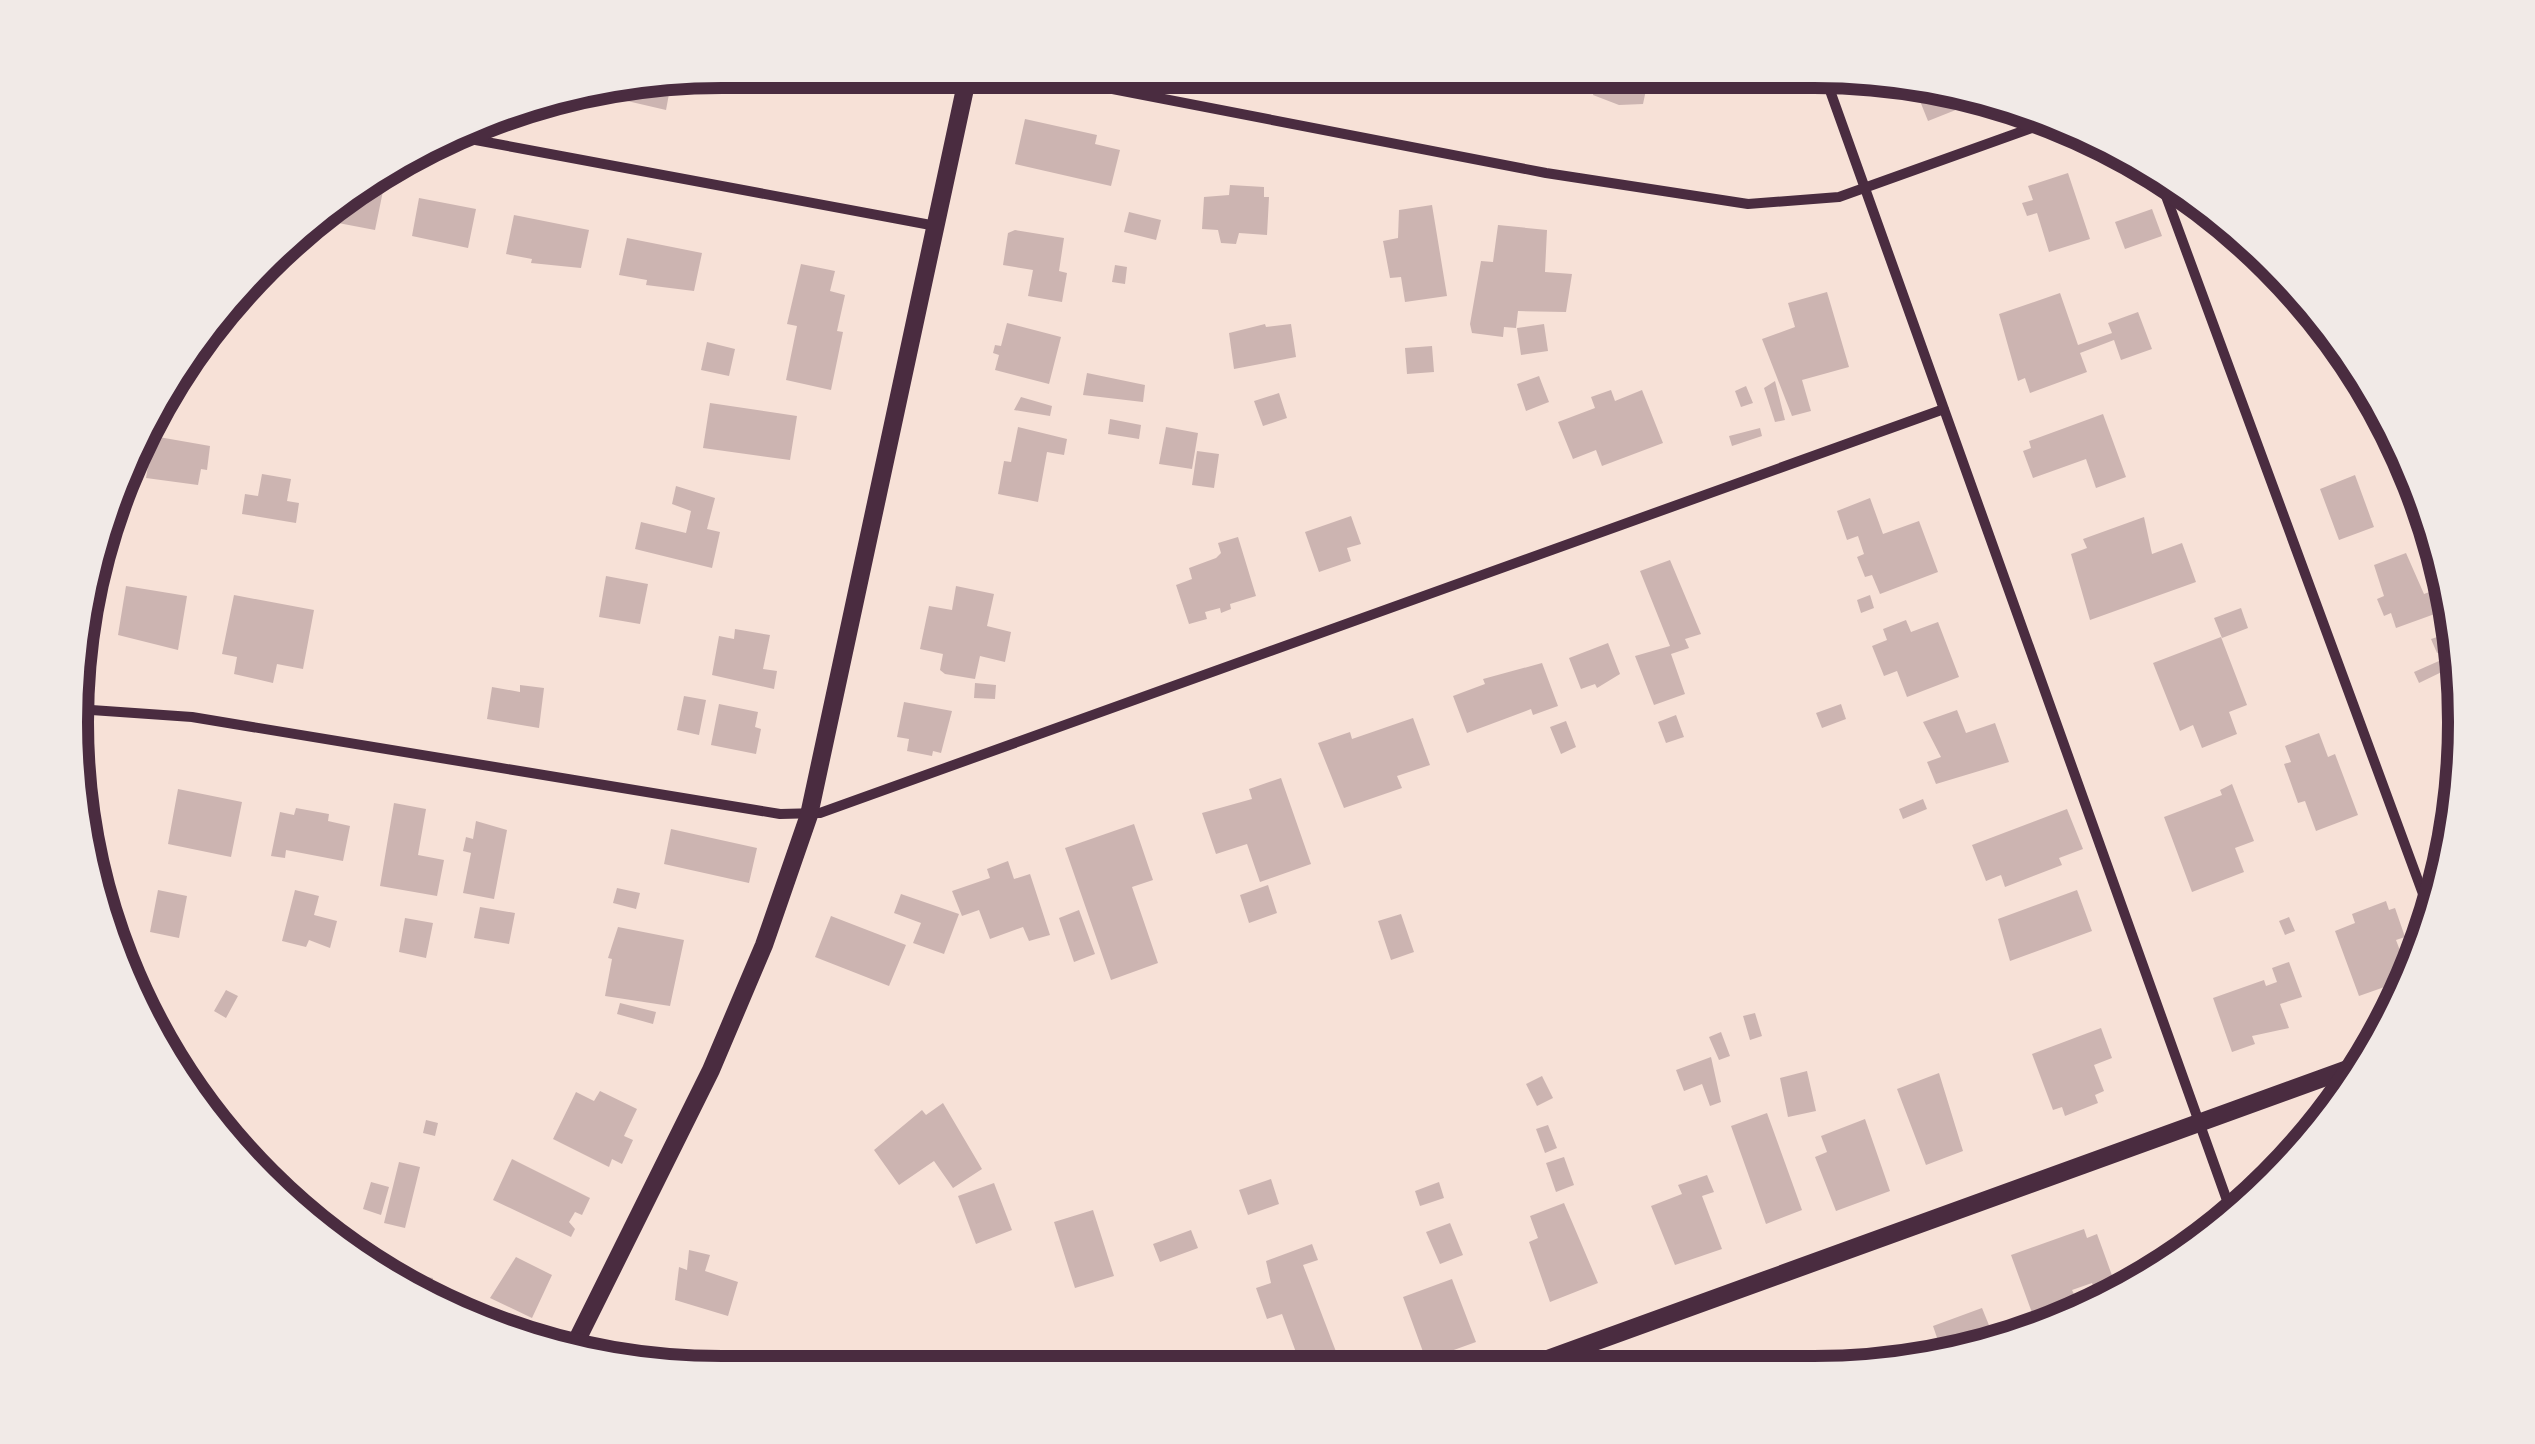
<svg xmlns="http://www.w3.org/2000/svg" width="2535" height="1444" font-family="'Open Sans',sans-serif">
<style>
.building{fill:#ccb4b1}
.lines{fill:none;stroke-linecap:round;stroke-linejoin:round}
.minor{stroke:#4a2c40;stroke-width:10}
.tertiary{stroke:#4a2c40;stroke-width:18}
.rim{fill:none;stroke:#4a2c40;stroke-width:12}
</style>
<rect width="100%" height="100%" fill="#f7e1d7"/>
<!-- building -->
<path class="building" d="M818 70H874L871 88 817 78Z
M1599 71H1650L1643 104 1619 105 1593 95Z
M672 78 666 110 597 94V91Z
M1912 81 1982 92 1991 96 1928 121Z
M1025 119 1097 135 1095 144 1120 150 1111 186 1015 164Z
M2068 173 2090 239 2049 252 2037 213 2027 216 2022 203 2033 200 2028 186Z
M1230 185 1264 187V197H1269L1267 235 1239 233 1236 244 1221 243 1218 230 1202 229 1204 197 1229 195Z
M359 186 383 191 375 230 312 218 326 204Z
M419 198 476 209 468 248 412 236Z
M1432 205 1447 296 1405 302 1401 277 1390 278 1383 241 1398 238 1399 210Z
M2152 209 2162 236 2125 249 2115 222Z
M1129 212 1161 220 1156 240 1124 232Z
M514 215 589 230 581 268 531 263 532 259 506 254Z
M1498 225 1547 230 1545 272 1572 274 1566 312 1518 311 1516 328 1504 327 1503 337 1472 333 1470 324 1481 261 1493 262Z
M1015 230 1064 238 1059 271 1067 273 1062 302 1028 296 1033 270 1003 265 1008 233Z
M627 238 702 253 694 291 646 285 647 280 619 275Z
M801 264 835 271 830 291 845 295 837 331 843 332 831 390 786 380 797 326 787 324Z
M1115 265 1127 267 1125 284 1112 282Z
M1827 292 1849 367 1802 380 1811 411 1792 416 1762 339 1795 327 1788 303Z
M2060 293 2078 345 2112 333 2108 323 2138 312 2152 349 2121 360 2114 340 2080 353 2087 372 2030 393 2025 378 2018 381 1999 314Z
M1007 323 1061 337 1049 384 995 370 999 355 993 353 995 345 1001 346Z
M1265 324 1266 327 1291 324 1296 357 1234 369 1229 333Z
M1544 324 1548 351 1521 355 1517 328Z
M707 342 735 349 729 376 701 370Z
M1432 346 1434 372 1407 374 1405 348Z
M1087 373 1145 385 1143 402 1083 395Z
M1539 376 1549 402 1526 411 1517 384Z
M1775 381 1785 420 1775 422 1764 388Z
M1746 386 1753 403 1741 407 1735 391Z
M1611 390 1615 401 1642 390 1663 443 1602 466 1596 450 1573 459 1558 422 1595 408 1591 397Z
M1279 393 1287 418 1263 426 1254 401Z
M1021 397 1052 406 1050 416 1014 410Z
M710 403 797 416 790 460 703 448Z
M2103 414 2126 477 2096 488 2086 459 2033 478 2023 451 2031 448 2029 441Z
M1110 419 1141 425 1139 439 1108 434Z
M1018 427 1067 439 1064 455 1047 452 1038 502 998 494 1004 461 1011 462Z
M1166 427 1198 433 1192 469 1159 464Z
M1760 428 1762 436 1732 446 1729 436Z
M153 436 210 446 207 470 201 469 198 485 146 478Z
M1197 451 1219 454 1214 488 1192 485Z
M262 474 291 479 287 501 299 503 296 523 242 514 245 494 258 496Z
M2355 475 2374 527 2339 540 2320 489Z
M676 486 715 498 707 529 720 532 712 568 635 549 641 522 686 533 691 511 672 504Z
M1870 498 1883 534 1919 521 1938 572 1880 594 1872 575 1865 577 1857 557 1864 554 1858 536 1847 540 1837 511Z
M1351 516 1361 544 1347 548 1351 561 1319 572 1305 532Z
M2144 517 2152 554 2182 543 2196 582 2090 620 2071 554 2087 548 2083 539Z
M1238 537 1256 596 1230 604 1231 609 1221 613 1220 608 1205 612 1207 619 1189 624 1176 585 1192 579 1189 568 1216 558 1221 553 1218 543Z
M2406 553 2424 594 2435 590 2443 611 2396 628 2391 613 2384 616 2377 599 2384 596 2374 565Z
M1670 560 1701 634 1685 639 1689 648 1671 654 1685 694 1654 705 1635 656 1670 646 1640 571Z
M606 576 648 584 640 624 599 617Z
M126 586 187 596 178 650 118 635Z
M956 586 994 594 987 626 1011 632 1005 662 980 656 975 679 945 674 940 670 943 654 920 649 929 606 952 610Z
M234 595 314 610 303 669 277 664 273 683 234 674 237 657 222 654Z
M1870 595 1874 608 1861 613 1857 600Z
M2241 608 2248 628 2222 638 2214 618Z
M1906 620 1911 632 1938 622 1959 677 1907 697 1897 671 1884 676 1872 646 1887 640 1883 629Z
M735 629 770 635 763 669 777 671 774 689 712 675 719 636 734 639Z
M2456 631 2458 645 2437 653 2431 639Z
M2221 637 2247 705 2229 712 2237 734 2202 748 2193 725 2180 731 2153 663Z
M1608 643 1620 674 1597 688 1595 684 1581 689 1569 658Z
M2448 657 2452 667 2419 683 2414 672Z
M1542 663 1558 706 1533 715 1531 709 1467 733 1453 696 1485 684 1483 679Z
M975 683 996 685 995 699 974 698Z
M520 685 544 688 539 728 487 719 492 687 520 692Z
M684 696 706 700 699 735 677 730Z
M904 702 952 711 941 753 933 751 932 756 907 751 909 739 897 737Z
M719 704 758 712 755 727 761 729 756 754 711 745Z
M1841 704 1846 719 1822 728 1816 713Z
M1957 710 1966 733 1995 723 2009 762 1936 784 1927 762 1941 757 1923 722Z
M1676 715 1684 737 1666 743 1658 722Z
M1413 718 1430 765 1397 776 1402 788 1344 808 1318 743 1350 732 1352 739Z
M1566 721 1576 747 1561 754 1550 727Z
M2319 733 2328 757 2335 754 2358 815 2316 831 2305 801 2298 803 2284 764 2291 762 2285 746Z
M1281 778 1311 864 1260 882 1247 844 1216 854 1202 813 1252 799 1249 789Z
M2232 784 2254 841 2235 848 2244 872 2192 892 2164 817 2222 795 2220 790Z
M178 789 242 802 231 857 168 844Z
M1923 799 1927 809 1903 819 1899 809Z
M394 803 426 809 418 855 444 860 437 896 380 886Z
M296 808 329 814 328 821 350 826 343 861 286 850 285 858 271 856 280 812 294 815Z
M2067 809 2083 849 2059 858 2062 865 2005 887 2001 875 1986 881 1972 845Z
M2458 812 2450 848 2439 819Z
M476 821 507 830 494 899 463 893 471 853 463 851 466 837 473 839Z
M1134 824 1153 880 1132 887 1158 963 1111 980 1065 848Z
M671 829 757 848 749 883 664 864Z
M1008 861 1014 879 1030 874 1050 935 1029 941 1023 927 990 939 979 910 962 916 952 891 990 878 987 869Z
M1268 885 1277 913 1249 923 1240 895Z
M617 888 640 893 636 909 613 903Z
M158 890 187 896 179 938 150 932Z
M295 890 319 896 314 915 337 921 330 948 309 940 306 947 282 941Z
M2077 890 2092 931 2010 961 1998 919Z
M901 894 959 914 944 954 913 943 921 923 894 913Z
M2386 901 2389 910 2395 908 2405 937 2396 940 2410 977 2404 990 2396 993 2393 984 2359 996 2335 931 2355 923 2352 914Z
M480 907 515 913 509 944 474 938Z
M1079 910 1095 954 1074 962 1059 918Z
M1401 914 1414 952 1391 960 1378 921Z
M831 916 906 945 889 986 815 957Z
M2289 917 2295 931 2285 935 2279 921Z
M405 918 433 923 426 958 399 952Z
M618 927 684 940 670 1006 605 996 612 959 608 958Z
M2289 962 2302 997 2280 1004 2289 1028 2252 1036 2255 1044 2232 1052 2213 998 2264 980 2266 986 2277 982 2272 968Z
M226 990 238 996 226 1018 214 1011Z
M620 1003 656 1012 653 1024 617 1014Z
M1755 1013 1762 1036 1750 1040 1743 1016Z
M2101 1028 2112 1058 2094 1065 2104 1091 2095 1095 2098 1103 2065 1116 2062 1107 2053 1110 2032 1054Z
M1721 1032 1730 1056 1719 1060 1709 1037Z
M1711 1057 1721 1102 1710 1106 1702 1084 1684 1091 1676 1070Z
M1807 1071 1816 1111 1788 1117 1780 1078Z
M1939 1073 1963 1151 1926 1165 1897 1089Z
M1542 1076 1553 1098 1537 1106 1526 1084Z
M600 1091 637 1109 624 1136 633 1140 622 1164 612 1159 609 1167 553 1139 576 1092 594 1101Z
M943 1103 982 1169 953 1188 934 1161 899 1185 874 1150 922 1110 926 1115Z
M1767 1113 1802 1210 1766 1224 1731 1126Z
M1865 1119 1890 1191 1836 1211 1815 1157 1827 1152 1821 1136Z
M426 1120 438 1123 435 1136 423 1133Z
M1548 1125 1557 1148 1545 1153 1536 1129Z
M1564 1157 1574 1185 1556 1192 1546 1163Z
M512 1159 590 1198 582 1215 575 1212 569 1222 575 1229 571 1237 493 1200Z
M399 1162 420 1167 405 1228 384 1223Z
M1707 1175 1714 1192 1702 1196 1722 1249 1675 1265 1651 1206 1682 1194 1678 1185Z
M1271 1179 1279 1204 1248 1215 1239 1190Z
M371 1182 389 1187 381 1215 363 1209Z
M1439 1182 1444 1198 1420 1206 1415 1191Z
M994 1183 1012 1230 976 1244 958 1196Z
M1564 1203 1598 1283 1550 1302 1529 1242 1538 1238 1530 1216Z
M1093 1210 1114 1276 1075 1288 1054 1222Z
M1450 1223 1463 1255 1440 1264 1426 1232Z
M2084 1229 2087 1238 2097 1234 2118 1292 2099 1302 2092 1283 2072 1290 2075 1296 2059 1302 2065 1319 2039 1332 2011 1255Z
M1191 1230 1198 1248 1160 1262 1153 1244Z
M1312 1244 1318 1260 1303 1265 1343 1370 1290 1371 1301 1366 1282 1314 1267 1319 1256 1288 1271 1283 1266 1261Z
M689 1250 710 1255 705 1271 738 1282 728 1316 675 1300 679 1267 687 1270Z
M516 1257 552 1275 532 1318 490 1298Z
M421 1276 433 1278 430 1295 418 1293Z
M1452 1279 1476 1342 1426 1360 1403 1297Z
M442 1292 460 1296 457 1312 439 1305Z
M1982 1308 1997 1345 1944 1358 1933 1326Z"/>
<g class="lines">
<!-- minor -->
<path class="minor" d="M1014 70 1546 173 1748 204 1839 197 2051 121
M1823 71 2233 1217
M454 136 936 226
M2156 169 2433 921
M77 709 192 717 780 814 820 813 1944 409"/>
<!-- tertiary -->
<path class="tertiary" d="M570 1354 711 1070 764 945 809 815 969 70
M1517 1370 2367 1062"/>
</g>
<!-- crop -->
<path d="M0 0H2535V1444H0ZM722 88H1814A634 634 0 0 1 2448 722V722A634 634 0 0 1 1814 1356H722A634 634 0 0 1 88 722V722A634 634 0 0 1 722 88Z" fill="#f1eae7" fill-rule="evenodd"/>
<path class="rim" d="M722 88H1814A634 634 0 0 1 2448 722V722A634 634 0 0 1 1814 1356H722A634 634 0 0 1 88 722V722A634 634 0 0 1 722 88Z"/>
</svg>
